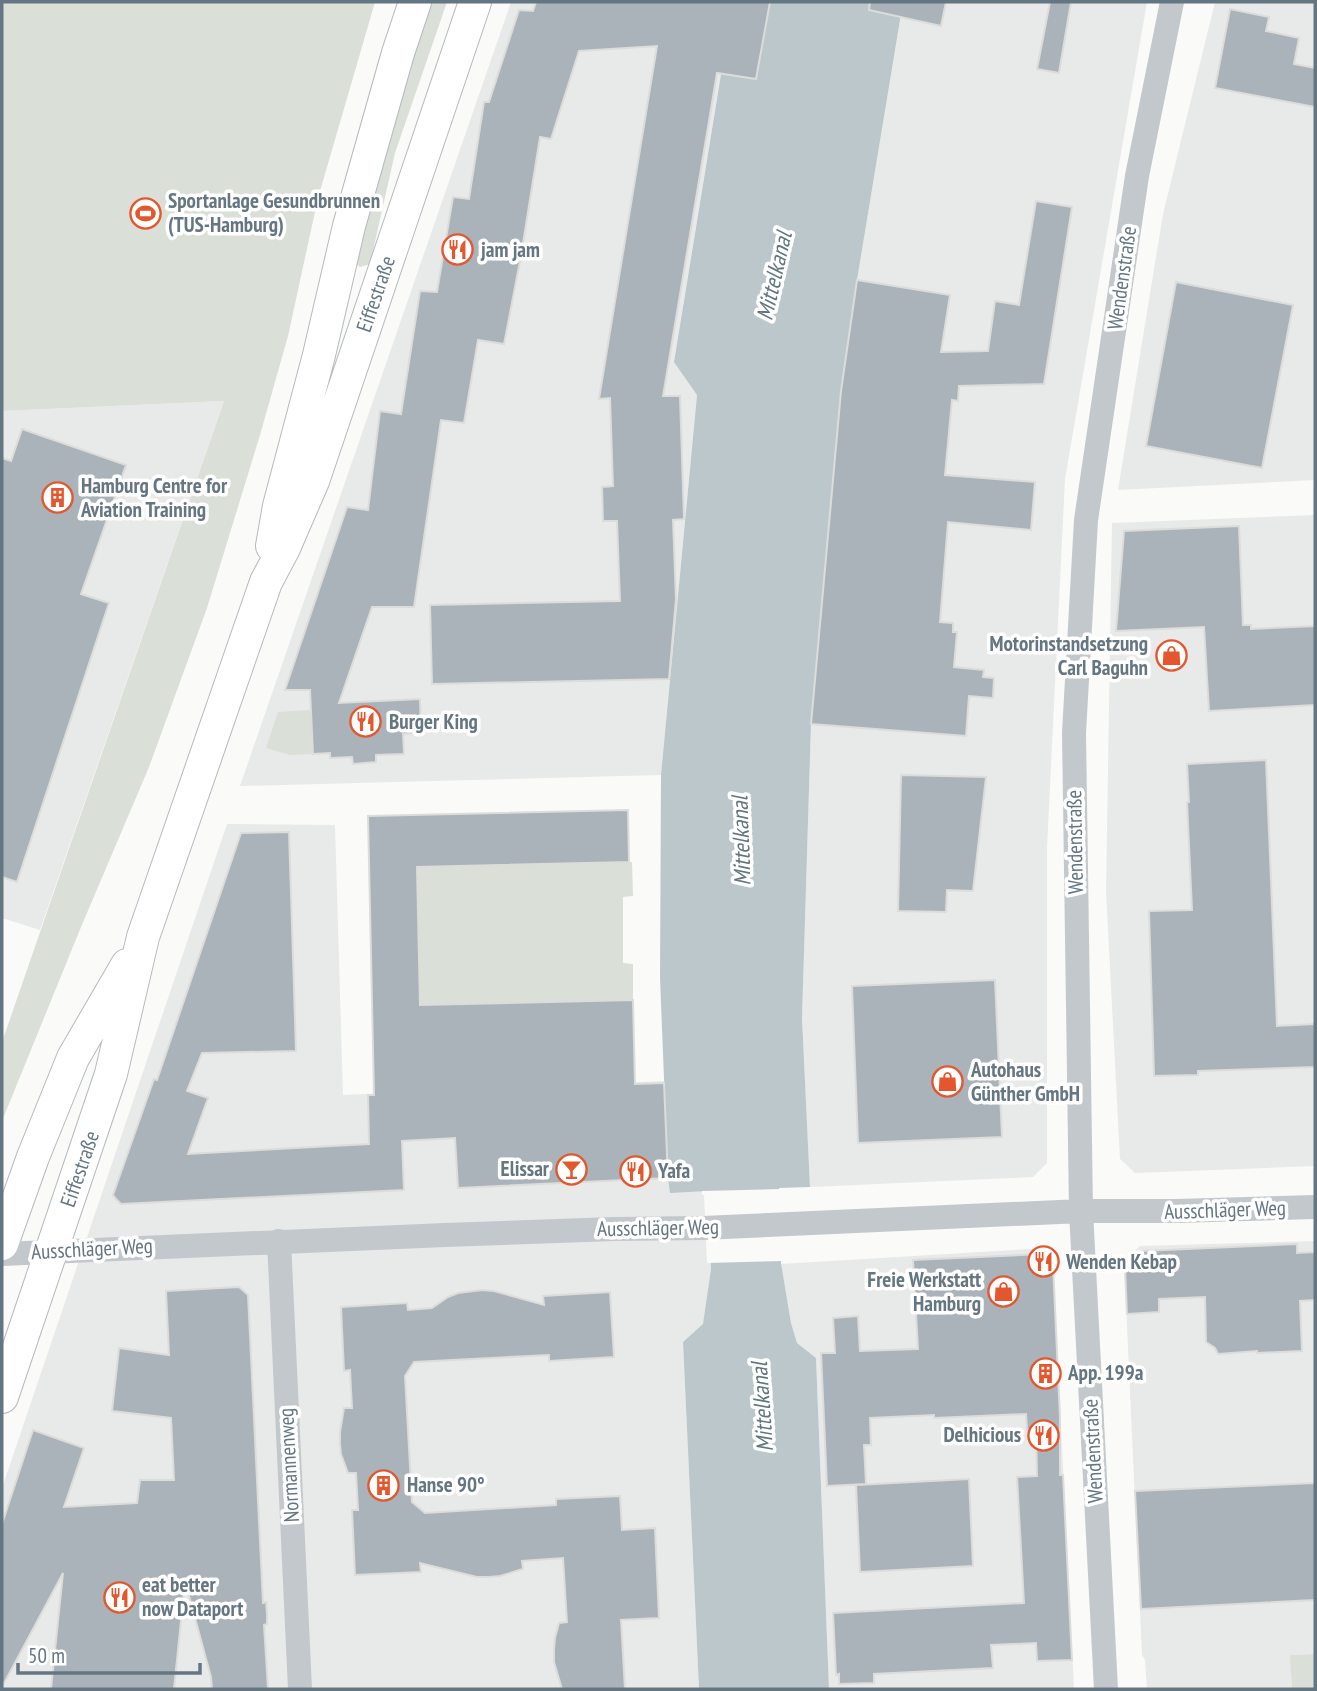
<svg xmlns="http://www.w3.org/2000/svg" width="1317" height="1691" font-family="'PT Sans Narrow',sans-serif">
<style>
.built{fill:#e8e9e9}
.green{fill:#dadfd7}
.water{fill:#bbc7cb}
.pier{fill:#fafaf8}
.building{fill:#aab3b9;stroke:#dcdcda;stroke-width:2}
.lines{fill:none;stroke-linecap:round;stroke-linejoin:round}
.major-casing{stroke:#b5babe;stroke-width:34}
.minor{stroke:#c3c8cc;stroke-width:24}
.major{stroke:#fff;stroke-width:32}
.labels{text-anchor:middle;stroke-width:7;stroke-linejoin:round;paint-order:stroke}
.poi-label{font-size:21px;font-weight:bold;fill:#657683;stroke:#fff;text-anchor:start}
.street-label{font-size:21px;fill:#657683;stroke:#fff}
.water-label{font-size:23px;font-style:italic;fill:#60757c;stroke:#fff}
</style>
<rect width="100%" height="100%" fill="#fafaf8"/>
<!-- built -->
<path class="built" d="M511 2H740L732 7 674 361 697 395 661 775 240 786Z
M903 2H1147L1065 479 1047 848V1163L1033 1177 810 1187 802 1018 811 724 841 391 857 280Z
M1215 2H1315V480L1118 490 1163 214Z
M224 401 40 930 2 918V411Z
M1315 515V1166L1135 1173 1120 1159 1106 891 1112 523Z
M227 824 335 825 343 1095 664 1081 668 1178 707 1191 711 1269 703 1325 683 1342 699 1689H2V1488Z
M1315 1241V1654L1291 1655 1292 1689H1147L1145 1660 1142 1655 1124 1260 1140 1246Z
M1045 1248 1053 1263 1074 1689H829L816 1358 797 1343 791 1323 781 1264Z"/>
<!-- green -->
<path class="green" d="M2 2H375L318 198 288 336 260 435 207 608 149 767 81 927 2 1121V1042L224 401 2 411Z
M430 2H447L395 153 370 264 360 267 356 264V260L384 146Z
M311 710 313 754 290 755 266 748 278 712Z
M632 862 633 896 623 897V963L633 964V1000L420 1005 417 867Z
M1315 1654V1689H1292L1290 1655Z"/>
<!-- water -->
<path class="water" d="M740 2H903L857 280 841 391 811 724 802 1018 810 1187 779 1188 781 1263 791 1323 797 1343 816 1358 829 1689H699L683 1342 703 1324 711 1269 707 1191 670 1193 668 1178 660 978 661 775 697 395 674 362 732 7Z"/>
<!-- pier -->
<path class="pier" d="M781 1189 783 1261 707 1263 704 1195H702V1191Z"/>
<!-- building -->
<path class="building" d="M536 2H770L756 79 717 73 663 396H680L684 519 673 520 676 599 669 679 432 684 430 605 620 601 617 521H603L602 487 613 486 610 398 599 399 657 46 579 51 551 139 540 137 521 256 504 344 478 340 464 423 441 420 414 607H372L339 703 420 699 421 733 403 734 404 754 376 755V762L353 764 352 757 330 758V753L313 754 310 690H285L347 507 368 510 380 411 401 414 420 291 437 292 453 197 469 199 484 102H489L519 10 533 11Z
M870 2H946L941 26 869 10Z
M1050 2H1071L1059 73 1037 69Z
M1230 9 1269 17 1266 31 1299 38 1294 64 1315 68V107L1215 88Z
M1036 201 1072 207 1044 384 959 386 958 401 952 400 945 475 1035 482 1031 530 948 522 940 622 953 623V632H957L954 667 984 670 983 677 994 678 993 698 969 696 966 736 811 724 841 391 857 280 950 295 941 352 988 351 995 301 1019 305Z
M1176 282 1293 305 1262 468 1146 446Z
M22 429 126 465 81 594 109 603 17 882 2 877V458L11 461Z
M1239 526 1243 625H1251V629L1315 626V705L1209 711 1204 627 1116 631 1124 531Z
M1266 760 1277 1026 1315 1024V1067L1198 1071V1075L1154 1076 1149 911 1192 910 1187 802H1189L1187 764Z
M901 775 986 777 973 891 947 890 946 912 898 911Z
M628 810 629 862 417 867 420 1005 633 1000 635 1084 664 1083 668 1178 458 1188 455 1138 402 1141 404 1190 121 1204 117 1200 113 1195 154 1079 157 1080 241 833 289 832 296 1051 202 1053 187 1091 208 1098 188 1154 369 1144 368 1095H374L368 816Z
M995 980 1002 1137 858 1143 852 986Z
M1297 1244V1253L1315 1252V1300L1300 1301 1302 1351 1257 1353V1351L1218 1354 1215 1348 1206 1342 1205 1297 1159 1299V1312L1127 1314 1125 1267 1142 1251Z
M1043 1254 1053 1264 1060 1418V1475H1063L1072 1660 1037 1661 1036 1643 991 1645 993 1668 874 1674V1683L839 1684V1674L836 1675 833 1613 1024 1603 1017 1477 1037 1476 1036 1429 1027 1430 1026 1414 934 1418V1415L870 1418 871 1445H864L866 1484 827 1486 821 1353H835L833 1318 858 1316 860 1351 918 1349 913 1260Z
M239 1287 248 1295 263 1603 266 1602 267 1614V1624L264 1625 268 1689H212L211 1677 185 1581 174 1689H51L63 1573 2 1687V1524L33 1430 84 1448 64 1507 137 1503 140 1480H174L171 1418 112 1411 119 1348 169 1355 166 1291Z
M482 1290 494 1291 544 1305 543 1296 610 1292 614 1357 549 1361V1355L414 1362 405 1376 412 1502 425 1513 556 1505V1499L620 1496 622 1530 655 1528 659 1618 621 1620 625 1689H562L554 1662V1650L555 1638 559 1623 567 1622 563 1558 522 1561 523 1569 500 1576 489 1577H477L420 1563 421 1572 355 1575 352 1510H358L356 1473H348L341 1454 340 1444V1432L344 1408H352L350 1370 344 1371 341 1307 407 1303 408 1310 432 1308 448 1297 458 1293Z
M969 1479 973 1566 860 1572 856 1485Z
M1315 1483V1600L1141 1609 1135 1491Z"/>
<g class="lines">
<defs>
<path id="major" d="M272 546 279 506 319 355 349 226 398 53 415 2
M2 1244 33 1157 73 1058 127 965
M2 1397 111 1074 143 937 266 582 284 548 313 481 475 2"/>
</defs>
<!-- major casing -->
<use href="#major" class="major-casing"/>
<!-- minor -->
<path class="minor" d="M279 1241 300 1689
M2 1254 445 1235 614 1229 703 1228 1081 1211H1176L1315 1207
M1106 1689 1081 1211 1074 733 1086 520 1137 176 1172 2"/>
<!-- major -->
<use href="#major" class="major"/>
</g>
<!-- icons -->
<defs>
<symbol id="stadium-ring" viewBox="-11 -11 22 22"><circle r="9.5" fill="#fff" stroke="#e4572e" stroke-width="1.5"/><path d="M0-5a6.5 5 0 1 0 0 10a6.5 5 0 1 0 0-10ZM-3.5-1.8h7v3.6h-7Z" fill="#e4572e"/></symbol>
<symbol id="restaurant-ring" viewBox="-11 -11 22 22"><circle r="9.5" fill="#fff" stroke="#e4572e" stroke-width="1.5"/><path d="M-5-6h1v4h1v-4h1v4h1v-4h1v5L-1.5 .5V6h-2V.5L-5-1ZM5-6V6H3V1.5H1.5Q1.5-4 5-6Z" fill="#e4572e"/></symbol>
<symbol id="building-ring" viewBox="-11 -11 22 22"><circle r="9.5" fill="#fff" stroke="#e4572e" stroke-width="1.5"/><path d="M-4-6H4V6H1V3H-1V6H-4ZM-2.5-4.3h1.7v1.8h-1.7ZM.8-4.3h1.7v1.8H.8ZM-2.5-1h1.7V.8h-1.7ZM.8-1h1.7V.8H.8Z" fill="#e4572e"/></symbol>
<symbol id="shop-ring" viewBox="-11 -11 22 22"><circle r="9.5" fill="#fff" stroke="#e4572e" stroke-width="1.5"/><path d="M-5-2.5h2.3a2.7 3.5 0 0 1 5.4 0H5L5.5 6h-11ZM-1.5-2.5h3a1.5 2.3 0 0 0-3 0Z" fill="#e4572e"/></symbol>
<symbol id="bar-ring" viewBox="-11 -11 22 22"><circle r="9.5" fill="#fff" stroke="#e4572e" stroke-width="1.5"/><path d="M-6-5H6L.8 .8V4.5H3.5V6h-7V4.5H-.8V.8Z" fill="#e4572e"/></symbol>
</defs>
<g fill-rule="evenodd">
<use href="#stadium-ring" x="128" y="196" width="35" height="35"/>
<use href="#restaurant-ring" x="440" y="232" width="35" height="35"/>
<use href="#building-ring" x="40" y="480" width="35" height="35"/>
<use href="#shop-ring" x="1154" y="638" width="35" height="35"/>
<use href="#restaurant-ring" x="348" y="704" width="35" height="35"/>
<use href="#shop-ring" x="930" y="1064" width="35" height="35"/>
<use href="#bar-ring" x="554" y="1152" width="35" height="35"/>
<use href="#restaurant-ring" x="618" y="1154" width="35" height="35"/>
<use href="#restaurant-ring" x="1026" y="1244" width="35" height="35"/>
<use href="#shop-ring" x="986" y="1274" width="35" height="35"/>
<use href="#building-ring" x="1028" y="1356" width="35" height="35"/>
<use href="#restaurant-ring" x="1026" y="1418" width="35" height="35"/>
<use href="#building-ring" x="366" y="1468" width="35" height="35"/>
<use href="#restaurant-ring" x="102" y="1580" width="35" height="35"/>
</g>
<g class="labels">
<!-- poi labels -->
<g class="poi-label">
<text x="168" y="208">Sportanlage Gesundbrunnen<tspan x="168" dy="24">(TUS-Hamburg)</tspan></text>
<text x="481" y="257">jam jam</text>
<text x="81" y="493">Hamburg Centre for<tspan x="81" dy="24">Aviation Training</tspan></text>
<text x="1148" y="651" text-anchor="end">Motorinstandsetzung<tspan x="1148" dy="24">Carl Baguhn</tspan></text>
<text x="389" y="729">Burger King</text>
<text x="971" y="1077">Autohaus<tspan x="971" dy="24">Günther GmbH</tspan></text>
<text x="549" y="1176" text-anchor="end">Elissar</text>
<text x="658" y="1178">Yafa</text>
<text x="1066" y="1269">Wenden Kebap</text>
<text x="981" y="1287" text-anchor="end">Freie Werkstatt<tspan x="981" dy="24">Hamburg</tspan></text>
<text x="1068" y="1380">App. 199a</text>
<text x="1021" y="1442" text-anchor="end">Delhicious</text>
<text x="407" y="1492">Hanse 90°</text>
<text x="142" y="1592">eat better<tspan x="142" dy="24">now Dataport</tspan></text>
</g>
<!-- street labels -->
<g class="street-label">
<text transform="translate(1122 278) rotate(-82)" y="7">Wendenstraße</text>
<text transform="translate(376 294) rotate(-71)" y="7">Eiffestraße</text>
<text transform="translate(1075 842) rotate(-91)" y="7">Wendenstraße</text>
<text transform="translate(80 1169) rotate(-71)" y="7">Eiffestraße</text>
<text transform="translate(1225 1210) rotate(-2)" y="7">Ausschläger Weg</text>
<text transform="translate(658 1228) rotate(-1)" y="7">Ausschläger Weg</text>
<text transform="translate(92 1249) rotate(-3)" y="7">Ausschläger Weg</text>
<text transform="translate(1093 1451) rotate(-93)" y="7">Wendenstraße</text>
<text transform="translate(289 1465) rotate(-93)" y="7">Normannenweg</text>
</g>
<!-- water labels -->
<g class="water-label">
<text transform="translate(774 276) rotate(-77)" y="8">Mittelkanal</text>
<text transform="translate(741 841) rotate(-92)" y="8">Mittelkanal</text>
<text transform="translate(762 1407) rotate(-94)" y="8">Mittelkanal</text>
</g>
</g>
<!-- border -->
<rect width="1317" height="1691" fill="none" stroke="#657683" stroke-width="7"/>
<!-- scale -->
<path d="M18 1663v10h182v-10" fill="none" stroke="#657683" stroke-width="3.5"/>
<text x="28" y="1663" font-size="21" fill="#657683" stroke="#ffffff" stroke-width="5" paint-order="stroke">50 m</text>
</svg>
